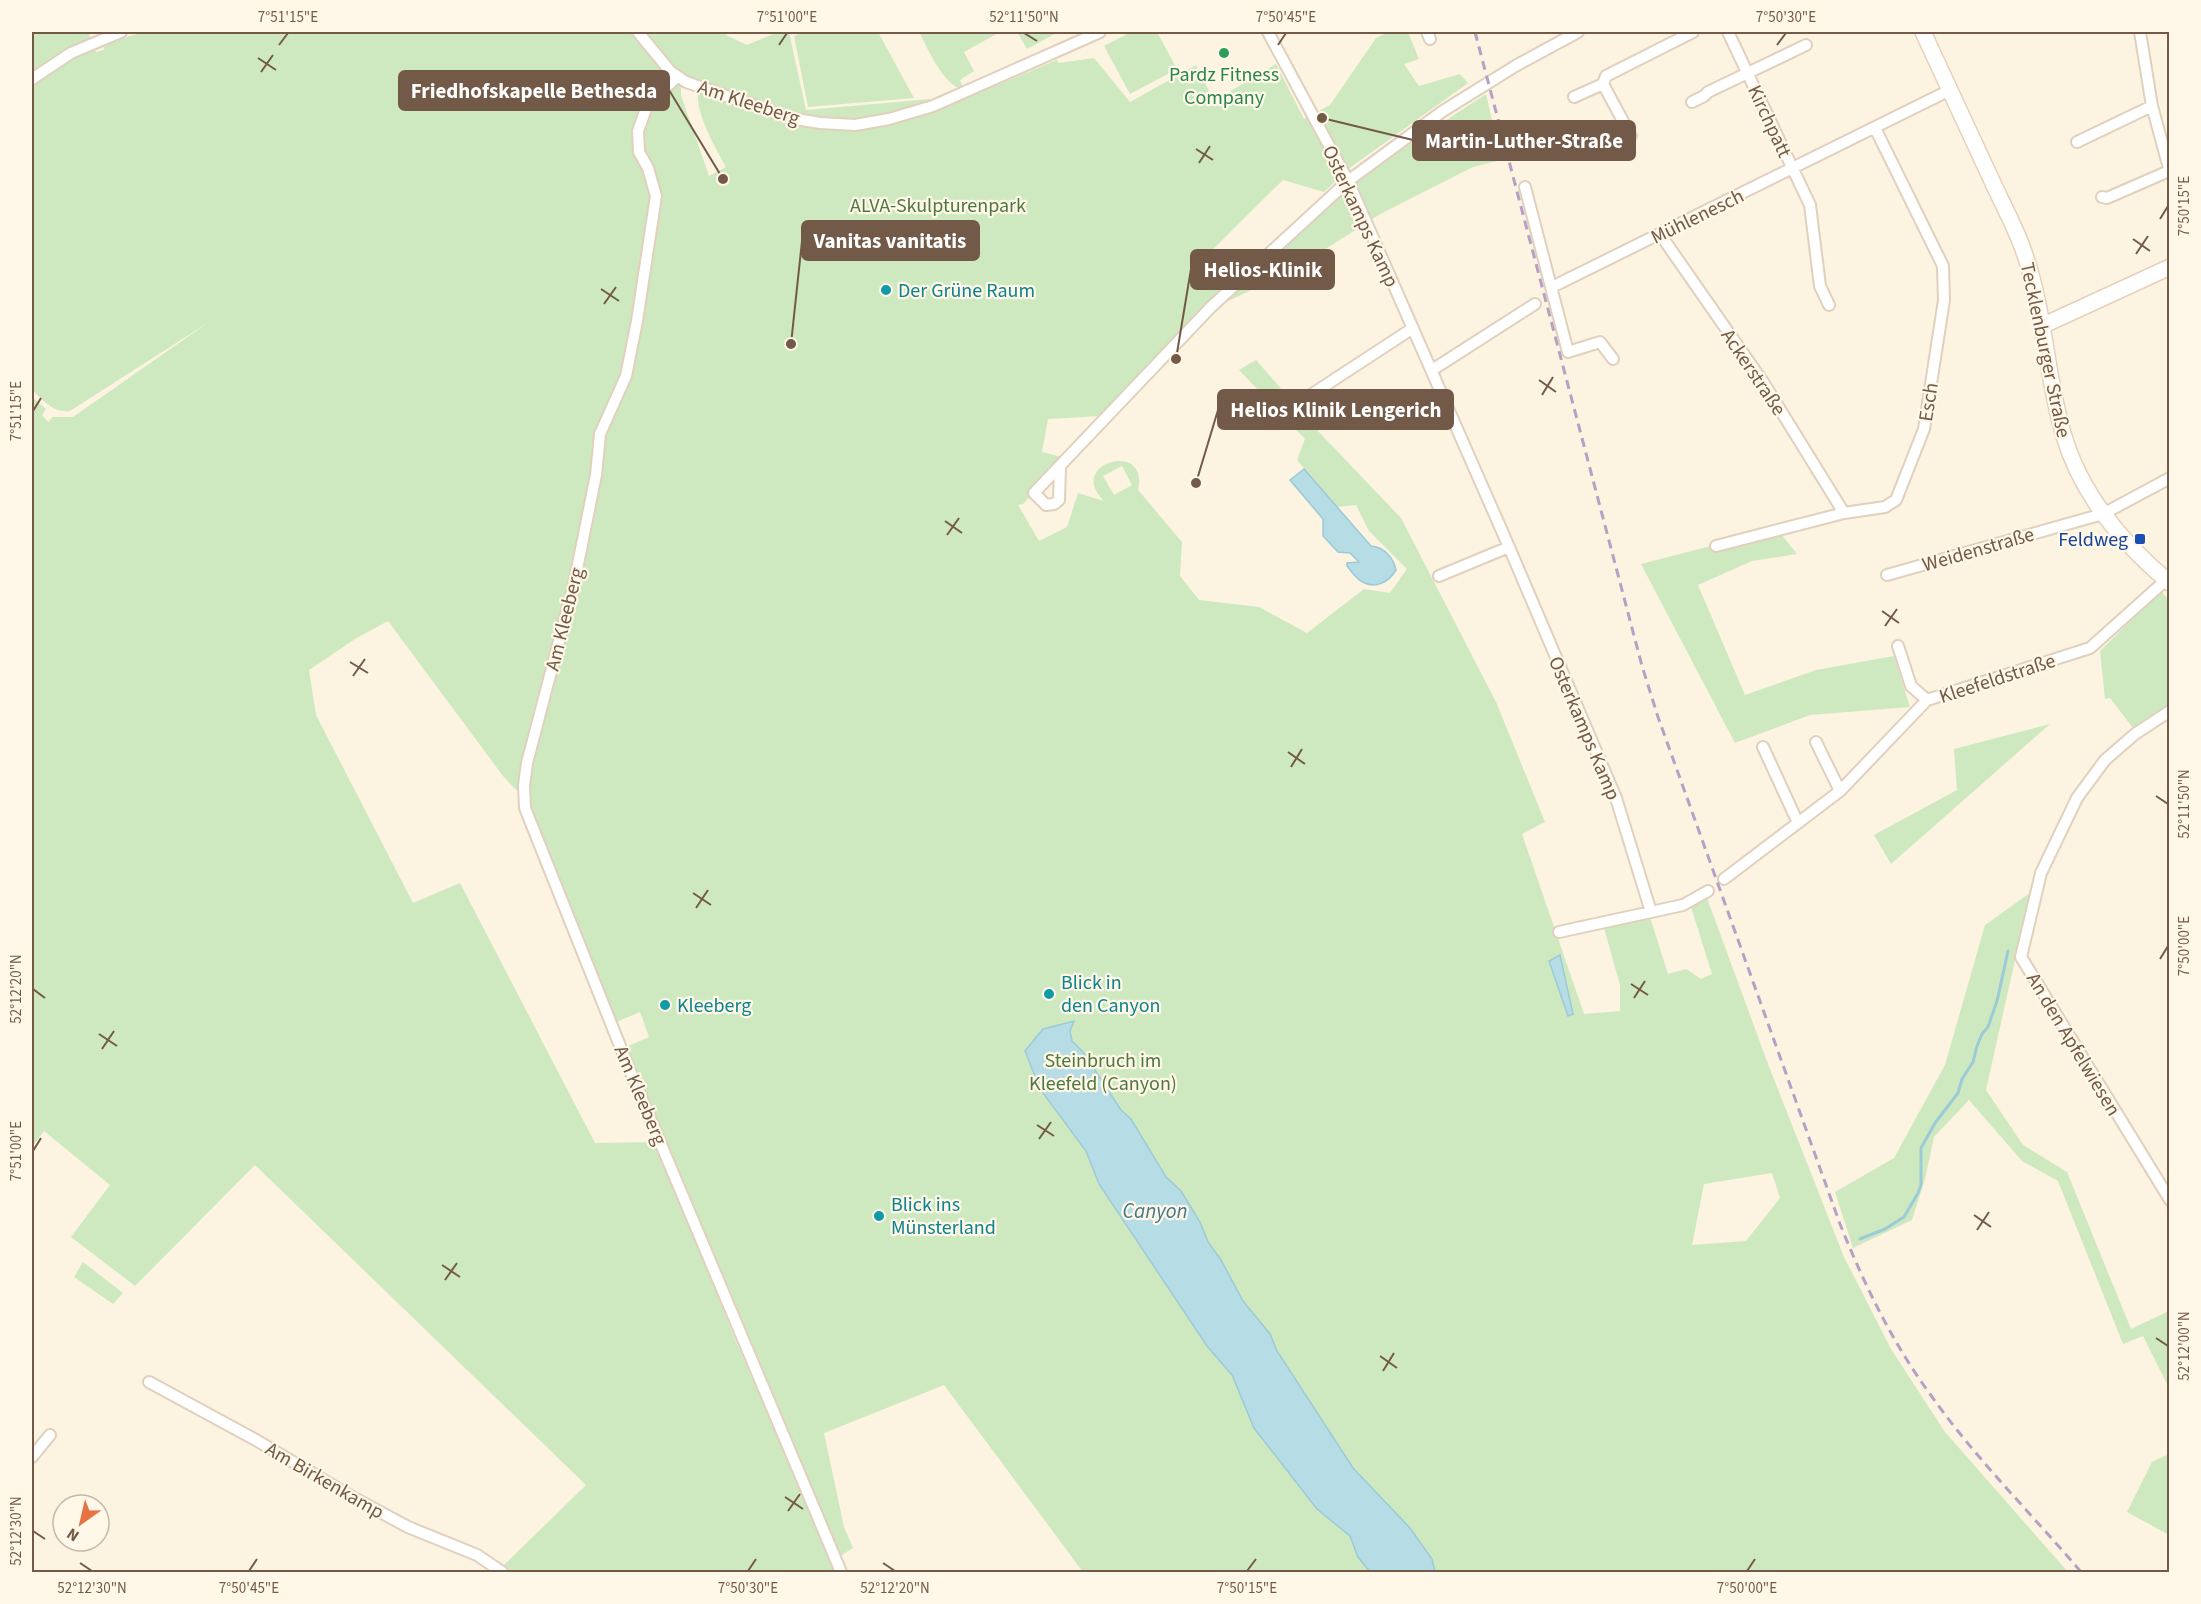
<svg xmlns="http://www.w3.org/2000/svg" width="2201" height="1604" font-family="'Source Sans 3',sans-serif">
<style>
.green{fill:#cee9c0;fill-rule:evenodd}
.water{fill:#b6dce5;stroke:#9ccad7;stroke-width:1.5}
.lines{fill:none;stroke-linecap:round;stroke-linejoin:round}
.stream{stroke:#9ccad7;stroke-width:3}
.street-casing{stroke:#e0d0bd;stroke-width:14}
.secondary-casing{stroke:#e5d1bb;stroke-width:18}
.street{stroke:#fff;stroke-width:10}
.secondary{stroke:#fff;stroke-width:15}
.rail{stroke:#b6a1c5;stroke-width:3;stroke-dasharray:9 6;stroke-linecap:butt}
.ticks{fill:none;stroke:#735a48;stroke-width:2}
.leisure-dot{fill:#2e9e5b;stroke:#fff7e7;stroke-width:2}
.culture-dot{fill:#0f9aa8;stroke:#fff7e7;stroke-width:2}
.transit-dot{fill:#1a4fb4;stroke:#fff7e7;stroke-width:2}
.labels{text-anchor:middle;stroke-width:4.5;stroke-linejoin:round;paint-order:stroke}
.leisure-label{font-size:20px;fill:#27864d;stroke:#fff7e7}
.street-label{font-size:20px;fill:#735a48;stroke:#fff7e7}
.park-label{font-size:20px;fill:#4d7940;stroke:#fff7e7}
.culture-label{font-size:20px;fill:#0d838f;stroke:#fff7e7;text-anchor:start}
.transit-label{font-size:20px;fill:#164399;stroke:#fff7e7;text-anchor:end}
.water-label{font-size:21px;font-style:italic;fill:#427887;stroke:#fff7e7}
.leader{fill:none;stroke:#735a48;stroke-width:2}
.callout-dot{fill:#735a48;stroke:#fff7e7;stroke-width:2}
.callout{fill:#735a48;stroke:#735a48;stroke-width:2}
.callout-label{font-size:21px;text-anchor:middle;font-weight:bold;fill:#fff}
.neatline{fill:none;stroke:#735a48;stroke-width:2}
.ticks-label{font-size:15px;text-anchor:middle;fill:#735a48}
</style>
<rect width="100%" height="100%" fill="#fcf3e1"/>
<!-- green -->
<path class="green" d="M32 32H88L91 39 32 74Z
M144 32H724L726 35 747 45 778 32H789L806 110 930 99 935 111 1057 60 1059 63 1094 58 1130 102 1196 65 1214 101 1276 64 1304 119 1330 105 1376 38 1389 32H1408L1419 59 1404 64 1419 86 1460 74 1468 83 1351 167 1324 192 1283 180 1211 251 1218 278 1225 286C1183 328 1143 373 1101 416L1048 419 1042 452 1065 458 1023 504 1018 505 1039 541 1067 527 1078 493 1104 501C1065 463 1150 439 1138 490L1182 542 1180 576 1199 600 1259 607 1307 633 1364 589 1390 593 1407 569 1369 531 1356 505 1336 507 1297 460 1305 439 1239 370 1256 360 1317 430 1401 518 1496 702 1545 822 1522 834 1584 1014 1620 1011V985L1604 928 1650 917 1668 974 1686 969 1701 979 1712 974 1691 907 1707 898 1768 1064 1844 1257 1891 1349 1945 1432 2068 1572H1083L944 1385 824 1433 844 1527 853 1548 840 1556 725 1279 721 1280 626 1047 649 1037 640 1012 616 1022 528 807 531 797 520 789 516 790 503 776 388 621 355 639 309 670 316 715 413 903 460 883 595 1143 655 1142 735 1339 837 1572H508L504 1565 586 1485 255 1165 135 1286 71 1237 110 1185 44 1131 32 1147V397L46 409 42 415 48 422 53 417H73L209 322 70 411C53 413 43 400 32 390V83L69 59 94 48 96 52 104 50V43ZM681 76 698 92C695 112 716 149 726 167L709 176 681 95ZM1122 466 1132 485 1114 495 1103 476ZM1772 1173 1780 1198 1746 1241 1692 1245 1704 1184Z
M803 32H878L914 98 808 107 794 36Z
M919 32H1000L964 52 974 71 960 80 963 87 959 88C942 82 927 47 919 32Z
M1017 32H1058L1027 49Z
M1131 32H1157L1177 69 1130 94 1104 46Z
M1486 94 1501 160 1473 167 1382 213 1288 273 1226 302 1354 181Z
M1777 529 1797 554 1752 561 1698 585 1745 695 1816 670 1894 656 1910 707 1810 715 1735 743 1641 564Z
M2161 591 2169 600V704L2133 728 2110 698 2105 699 2100 651Z
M2050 724 1891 864 1874 835 1957 790 1954 749Z
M2030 893 1986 1090 2023 1145 2067 1172 2131 1329 2169 1311V1388L2143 1336 2123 1344 2058 1181 2022 1161 1969 1100 1934 1137 1925 1179 1912 1220 1853 1248 1835 1192 1894 1158 1945 1065 1985 925Z
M83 1262 123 1293 113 1304 74 1277Z
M2169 1454V1535L2127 1512 2152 1462Z"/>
<!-- water -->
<path class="water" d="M1304 469 1371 546C1384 547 1393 557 1396 570 1389 582 1375 590 1361 581 1356 578 1351 571 1347 566V563L1359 562 1350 553 1338 552 1323 536V519L1290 480Z
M1560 955 1573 1014 1568 1016 1549 961Z
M1074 1021 1070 1031 1072 1041 1083 1052 1121 1110 1131 1119 1166 1177 1181 1191 1200 1222 1208 1242 1221 1260 1243 1301 1270 1334 1277 1351 1353 1468 1410 1528 1432 1559 1435 1572H1370L1358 1557 1350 1536 1317 1509 1254 1428 1232 1375 1207 1346 1099 1184 1086 1151 1040 1089 1025 1051 1043 1029Z"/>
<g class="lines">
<!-- stream -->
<path class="stream" d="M1860 1239 1885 1229 1904 1217 1918 1193 1921 1185V1148L1935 1123 1958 1093 1962 1079 1973 1062 1977 1046 1982 1034 1988 1027 1997 1001 2008 951"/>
<defs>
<path id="street" d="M638 32 670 71 686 82 790 118 820 123 855 125 889 119 933 106 1100 32
M1268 32 1348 181 1509 547 1616 798 1651 912
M1427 32 1430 39
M1728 32 1810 205 1820 286 1829 305
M2140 32 2152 106 2170 172
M677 77 647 106 638 131 639 152 648 168 656 196 637 321 626 376 600 434 596 475 574 584 527 763 524 785 525 808 626 1061 841 1572
M32 79 71 53 121 32
M1603 84 1631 136 1615 146
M1574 97 1603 84 1606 76 1693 32
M1692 102 1704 96 1708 92 1806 45
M2077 142 2152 106
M1525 187 1568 352 1600 342 1613 359
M2102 197 2107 198 2169 171
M1660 234 1763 382 1844 513
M1552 287 1950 90
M1432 370 1535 304
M1300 402 1413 328
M1060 467 1059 500 1054 504 1046 505 1034 493 1211 307 1348 181 1443 111 1517 65 1578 32
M1716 546 1844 513 1885 507 1896 500 1924 429 1944 300 1943 266 1875 128
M1887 575 2103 514 2170 478
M1439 576 1509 547
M1898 646 1911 686 1927 700
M2170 711 2135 734 2105 760 2077 798 2041 873 2021 957 2170 1200
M1816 742 1840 791
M1763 747 1798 823
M1724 879 1840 791 1927 700 2090 648 2166 580
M1559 932 1683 905 1708 891
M149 1382 256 1440 354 1498 408 1527 477 1555 502 1572
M32 1457 50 1435"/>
<path id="secondary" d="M1923 32C1946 81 1969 131 1992 181 2003 205 2017 230 2025 255 2045 313 2046 375 2063 433 2080 493 2123 544 2170 583
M2044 325 2170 267"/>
</defs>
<!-- street casing -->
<use href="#street" class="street-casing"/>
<!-- secondary casing -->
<use href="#secondary" class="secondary-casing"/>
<!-- street -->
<use href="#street" class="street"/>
<!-- secondary -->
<use href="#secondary" class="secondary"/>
<!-- rail -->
<path class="rail" d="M1475 32 1642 666 1658 717 1840 1224C1864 1284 1892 1342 1930 1394 1975 1458 2031 1513 2081 1572"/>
</g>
<!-- ticks -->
<path class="ticks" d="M1024 33 1037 41M279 45 288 33M779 45 787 33M1278 45 1286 33M1777 45 1786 33M258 58 276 70M261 72 273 55M1196 149 1213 160M1199 163 1210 146M2160 219 2168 206M2133 239 2150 251M2136 254 2148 236M601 289 619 301M604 304 616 287M1539 380 1556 392M1542 395 1553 377M33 411 41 398M945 521 962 533M947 535 959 518M1882 611 1899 623M1885 626 1897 609M350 662 368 673M353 676 365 659M1288 752 1305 764M1291 767 1302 749M2156 796 2168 804M693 893 711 905M696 908 708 890M2160 959 2168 946M1631 984 1648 995M33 989 45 998M1634 998 1645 981M99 1034 117 1046M102 1049 114 1031M1037 1125 1054 1136M1039 1139 1051 1122M33 1151 41 1138M1974 1215 1991 1227M1977 1230 1989 1212M442 1265 460 1277M445 1280 457 1263M2156 1338 2168 1346M1380 1356 1397 1368M1383 1371 1394 1353M785 1497 803 1509M788 1511 800 1494M33 1531 45 1539M80 1563 92 1571M883 1563 895 1571M249 1571 257 1559M748 1571 756 1559M1247 1571 1256 1559M1747 1571 1755 1559"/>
<!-- markers -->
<circle class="leisure-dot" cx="1224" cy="53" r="6"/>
<g class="culture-dot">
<circle cx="886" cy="290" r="6"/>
<circle cx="1049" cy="994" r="6"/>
<circle cx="665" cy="1005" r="6"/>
<circle cx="879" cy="1216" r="6"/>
</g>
<rect class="transit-dot" x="2134" y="533" width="12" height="12" rx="3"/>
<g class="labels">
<!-- leisure labels -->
<g class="leisure-label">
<text x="1224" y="81">Pardz Fitness<tspan x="1224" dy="23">Company</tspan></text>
</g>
<!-- street labels -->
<g class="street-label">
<text transform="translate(749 102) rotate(18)" y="7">Am Kleeberg</text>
<text transform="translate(1770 121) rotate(65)" y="7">Kirchpatt</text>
<text transform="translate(1361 216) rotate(65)" y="7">Osterkamps Kamp</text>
<text transform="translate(1697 216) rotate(-26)" y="7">Mühlenesch</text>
<text transform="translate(2046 350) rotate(78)" y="7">Tecklenburger Straße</text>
<text transform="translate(1754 372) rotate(56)" y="7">Ackerstraße</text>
<text transform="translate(1928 402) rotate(-81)" y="7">Esch</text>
<text transform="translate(1978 549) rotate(-16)" y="7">Weidenstraße</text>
<text transform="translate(564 619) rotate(-76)" y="7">Am Kleeberg</text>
<text transform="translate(1997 678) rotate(-18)" y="7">Kleefeldstraße</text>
<text transform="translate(1585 728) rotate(67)" y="7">Osterkamps Kamp</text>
<text transform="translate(2074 1044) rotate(59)" y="7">An den Apfelwiesen</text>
<text transform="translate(641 1095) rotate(67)" y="7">Am Kleeberg</text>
<text transform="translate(325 1480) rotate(30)" y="7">Am Birkenkamp</text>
</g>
<!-- park labels -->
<g class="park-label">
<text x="938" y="212">ALVA-Skulpturenpark</text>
<text x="1103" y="1067">Steinbruch im<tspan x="1103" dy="23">Kleefeld (Canyon)</tspan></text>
</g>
<!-- culture labels -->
<g class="culture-label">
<text x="898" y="297">Der Grüne Raum</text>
<text x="1061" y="989">Blick in<tspan x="1061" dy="23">den Canyon</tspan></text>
<text x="677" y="1012">Kleeberg</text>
<text x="891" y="1211">Blick ins<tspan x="891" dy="23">Münsterland</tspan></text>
</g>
<!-- transit labels -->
<g class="transit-label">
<text x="2128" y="546">Feldweg</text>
</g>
<!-- water labels -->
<g class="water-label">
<text x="1155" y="1218">Canyon</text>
</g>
</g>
<!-- callouts -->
<path class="leader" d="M723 179L669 90M1322 118L1413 140M791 344L802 241M1176 359L1191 269M1196 483L1218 410"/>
<g class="callout-dot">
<circle cx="723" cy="179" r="6"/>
<circle cx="1322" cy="118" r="6"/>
<circle cx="791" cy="344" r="6"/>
<circle cx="1176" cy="359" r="6"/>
<circle cx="1196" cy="483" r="6"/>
</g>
<g class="callout">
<rect x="399" y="71" width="270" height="39" rx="6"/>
<rect x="1413" y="121" width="222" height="39" rx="6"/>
<rect x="802" y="221" width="177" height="39" rx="6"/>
<rect x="1191" y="250" width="143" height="39" rx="6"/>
<rect x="1218" y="390" width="235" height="39" rx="6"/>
</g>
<g class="callout-label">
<text x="534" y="98">Friedhofskapelle Bethesda</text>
<text x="1524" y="148">Martin-Luther-Straße</text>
<text x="890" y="248">Vanitas vanitatis</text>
<text x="1263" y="277">Helios-Klinik</text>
<text x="1336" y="417">Helios Klinik Lengerich</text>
</g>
<!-- border -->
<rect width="2201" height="1604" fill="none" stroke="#fff7e7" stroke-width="66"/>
<!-- north arrow -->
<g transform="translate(81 1523) rotate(214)"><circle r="28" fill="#fff7e7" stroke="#c7b8a7" stroke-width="1.5"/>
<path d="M0-4.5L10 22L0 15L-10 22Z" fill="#e77345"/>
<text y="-9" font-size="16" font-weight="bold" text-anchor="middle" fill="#735a48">N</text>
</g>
<rect x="33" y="33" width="2135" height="1538" class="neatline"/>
<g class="ticks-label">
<text x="288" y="22">7°51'15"E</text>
<text x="787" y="22">7°51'00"E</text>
<text x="1024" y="22">52°11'50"N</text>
<text x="1286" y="22">7°50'45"E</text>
<text x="1786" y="22">7°50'30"E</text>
<text transform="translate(2184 206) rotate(-90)" y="5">7°50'15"E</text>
<text transform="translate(16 411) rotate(-90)" y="5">7°51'15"E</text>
<text transform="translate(2184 804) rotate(-90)" y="5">52°11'50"N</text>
<text transform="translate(2184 946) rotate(-90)" y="5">7°50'00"E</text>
<text transform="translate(16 989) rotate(-90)" y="5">52°12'20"N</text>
<text transform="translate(16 1151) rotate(-90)" y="5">7°51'00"E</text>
<text transform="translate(2184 1346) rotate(-90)" y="5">52°12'00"N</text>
<text transform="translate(16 1531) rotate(-90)" y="5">52°12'30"N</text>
<text x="92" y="1593">52°12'30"N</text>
<text x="249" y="1593">7°50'45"E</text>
<text x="748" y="1593">7°50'30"E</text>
<text x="895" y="1593">52°12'20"N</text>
<text x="1247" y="1593">7°50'15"E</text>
<text x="1747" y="1593">7°50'00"E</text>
</g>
</svg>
